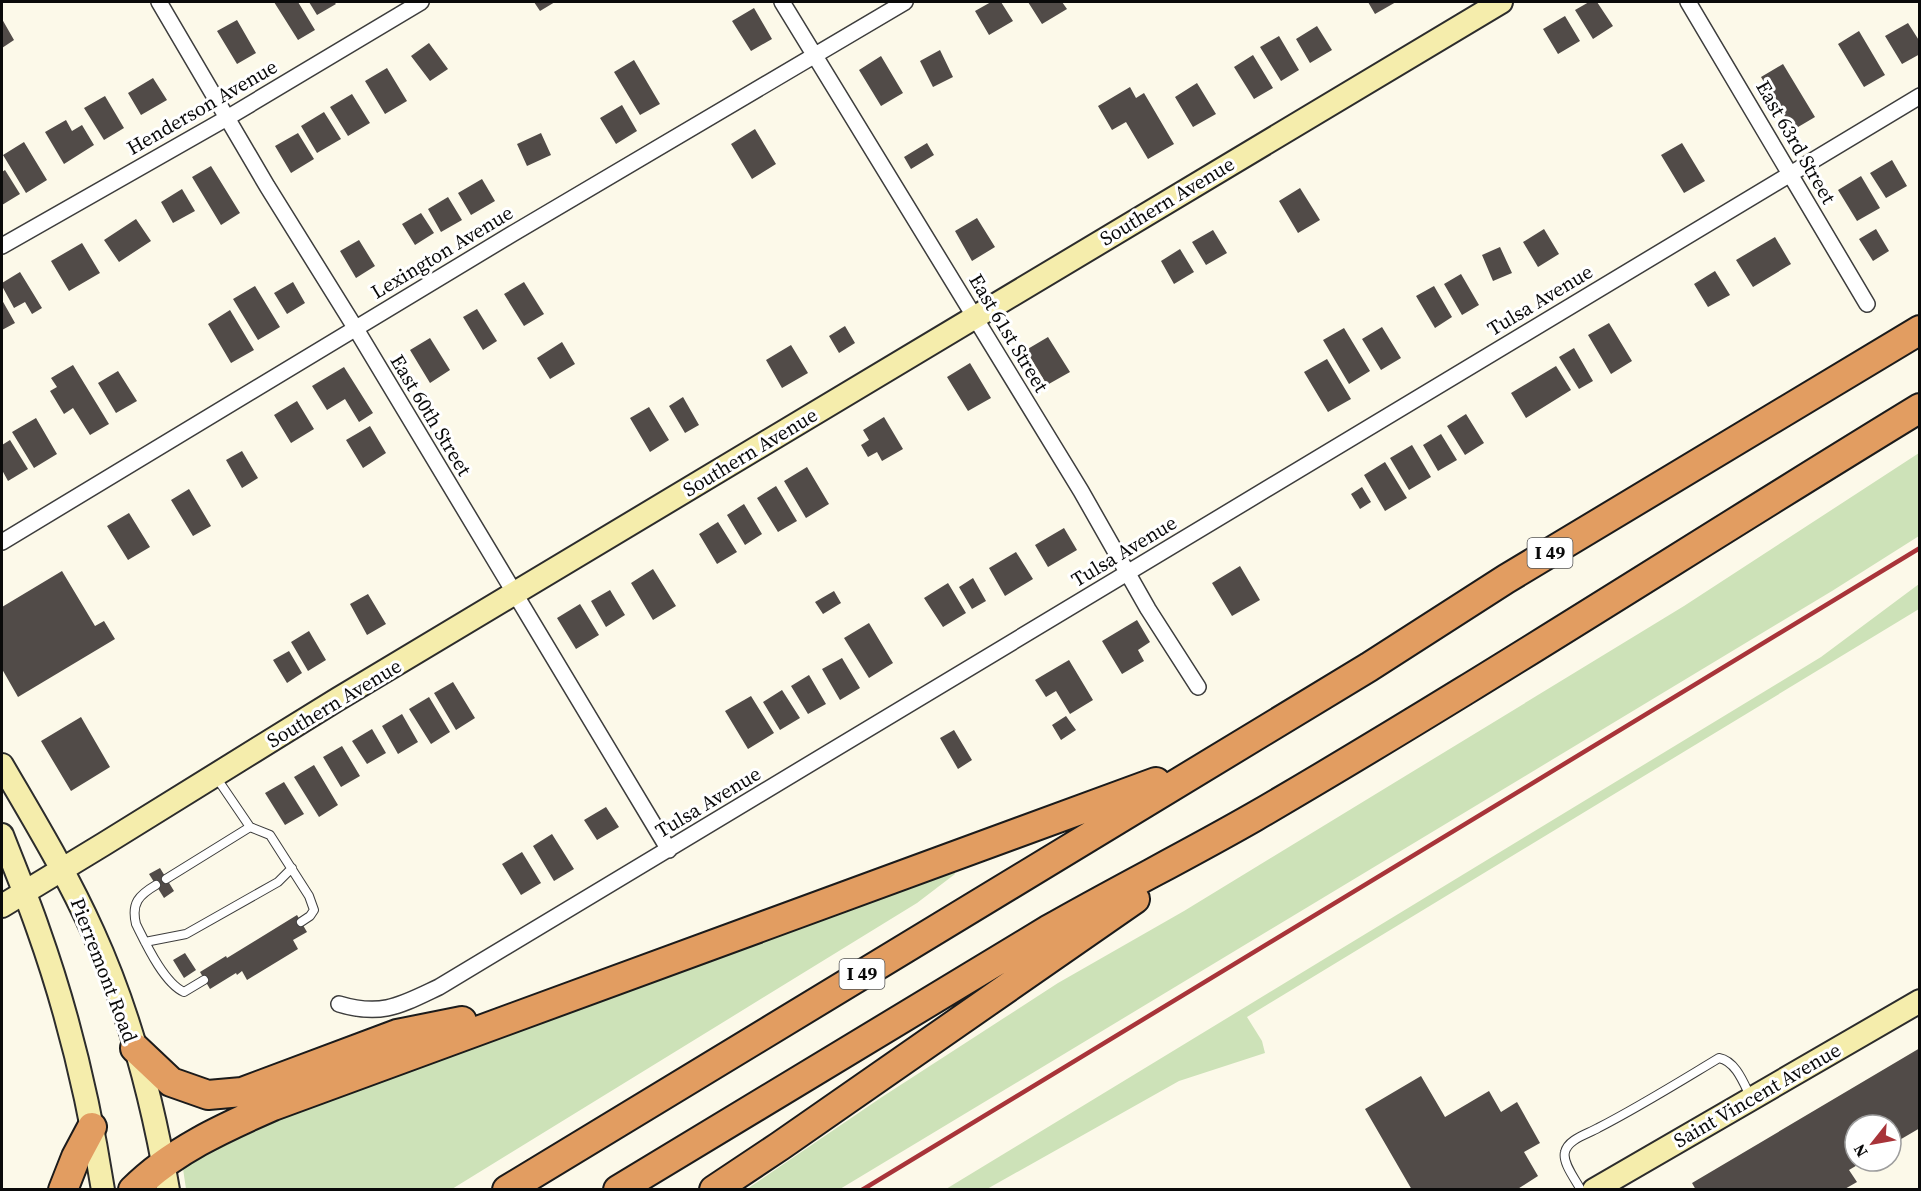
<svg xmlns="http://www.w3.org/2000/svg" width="1921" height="1191" font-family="'Source Serif 4',serif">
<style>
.green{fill:#cde2b8}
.building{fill:#514b48}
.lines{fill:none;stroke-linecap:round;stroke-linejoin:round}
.lane-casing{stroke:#3d3d3d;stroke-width:10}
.street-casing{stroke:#3d3d3d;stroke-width:18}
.secondary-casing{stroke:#2c2c2c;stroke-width:26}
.highway-casing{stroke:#1b1b1b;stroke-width:32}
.lane{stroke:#fff;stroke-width:8}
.street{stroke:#fff;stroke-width:15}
.secondary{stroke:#f5edac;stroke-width:22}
.highway{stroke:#e29d61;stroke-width:28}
.rail{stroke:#a83439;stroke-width:4.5}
.labels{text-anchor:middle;stroke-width:6;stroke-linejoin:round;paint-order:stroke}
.shield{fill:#fff;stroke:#545454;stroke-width:1.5}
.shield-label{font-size:18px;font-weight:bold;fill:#0a0a0a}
.street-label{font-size:20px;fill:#0a0a0a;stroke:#fff}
</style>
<rect width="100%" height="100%" fill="#fcf9e9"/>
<!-- green -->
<path class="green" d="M1919 453V536L1832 591 840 1189H747L882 1097 1058 983 1184 911 1684 606Z
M1919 584V609L1247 1017 1262 1041 1265 1053 1179 1081 987 1189H946L1821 657Z
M953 867 955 874 917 903 452 1189H186L182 1162 244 1129Z"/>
<!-- building -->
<path class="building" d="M274 2H298L315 30 298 40Z
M309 2H334L336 4 317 15Z
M534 2H555L540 11Z
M991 2H1001L1013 21 989 35 975 11Z
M1028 2H1062L1067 9 1042 24Z
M1368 2H1396L1375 14Z
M1589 2H1597L1613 26 1593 39 1575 10Z
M754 8 772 39 751 51 732 21Z
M1565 16 1580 41 1558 54 1543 29Z
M2 19 14 40 2 48Z
M237 20 256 53 237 64 217 31Z
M1908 23 1920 42V54L1902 64 1885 36Z
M1317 26 1332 50 1310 63 1296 39Z
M1859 31 1885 75 1864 87 1838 44Z
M1279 36 1299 70 1281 81 1260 47Z
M429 43 448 69 430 81 411 56Z
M940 50 953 77 933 87 920 61Z
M1253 55 1273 88 1254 99 1234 67Z
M881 56 903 93 881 106 859 70Z
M634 60 660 104 640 115 614 72Z
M1783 64 1815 117 1793 130 1761 77Z
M387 68 407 101 385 114 365 81Z
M153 78 167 100 141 115 128 93Z
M1197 83 1216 114 1193 127 1175 97Z
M1130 87 1136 98 1144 93 1174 144 1148 159 1126 122 1112 130 1098 106Z
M352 94 370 123 348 136 330 107Z
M105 96 124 128 104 140 84 108Z
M622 105 637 131 616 144 600 118Z
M324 112 341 139 317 153 301 126Z
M66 120 72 131 82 125 94 145 64 164 45 132Z
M755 129 776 164 752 179 731 144Z
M298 133 314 159 291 173 275 146Z
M541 133 551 155 527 166 517 144Z
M24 142 47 180 26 193 3 155Z
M927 143 934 155 911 169 904 157Z
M1682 143 1705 181 1684 193 1661 155Z
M1892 160 1907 186 1886 198 1870 173Z
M211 166 240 213 221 225 192 177Z
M5 170 20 194 2 205V172Z
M1861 176 1880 208 1857 221 1838 190Z
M482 179 495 201 471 215 458 193Z
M1300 188 1320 220 1298 233 1279 201Z
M182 189 195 211 173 223 161 202Z
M448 197 462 220 441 232 428 209Z
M421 213 434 233 415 245 402 224Z
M977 218 995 247 972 261 955 231Z
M136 219 151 241 119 262 104 240Z
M1544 229 1559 254 1538 267 1523 242Z
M1876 229 1889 251 1873 261 1859 239Z
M1213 230 1227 253 1206 265 1192 242Z
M1775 237 1791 264 1753 287 1736 260Z
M359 240 375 266 356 278 340 251Z
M82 243 100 273 69 291 51 261Z
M1500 247 1512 273 1493 281 1482 255Z
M1180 249 1194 272 1174 284 1161 261Z
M1715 271 1730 295 1708 307 1694 284Z
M20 272 42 308 32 314 25 302 14 308 2 286V283Z
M1461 274 1479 305 1462 315 1444 284Z
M293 282 305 303 287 314 274 293Z
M524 282 544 314 524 326 504 294Z
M255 286 280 327 258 340 233 299Z
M1434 286 1452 317 1435 328 1416 296Z
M2 300 15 323 2 330Z
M477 309 497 341 483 350 463 317Z
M230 310 254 350 231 363 208 324Z
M1609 323 1632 361 1611 374 1588 335Z
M845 326 855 343 839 353 829 336Z
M1382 327 1401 358 1381 370 1362 339Z
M1344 328 1370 371 1349 384 1323 340Z
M1048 337 1070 372 1047 385 1026 350Z
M430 338 450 370 430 383 410 350Z
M562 342 575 364 550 379 537 358Z
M791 345 808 373 782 388 766 360Z
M1574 348 1593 381 1579 389 1559 357Z
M1327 359 1351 399 1328 412 1304 372Z
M970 363 991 398 968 411 947 377Z
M73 365 109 424 90 435 73 408 64 414 50 391 57 387 51 378Z
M1556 366 1571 390 1526 418 1511 393Z
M344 367 373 413 359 422 345 399 327 410 312 386Z
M118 371 137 401 116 413 98 383Z
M683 397 699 425 685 433 669 406Z
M297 401 314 429 291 443 274 415Z
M649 407 669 440 650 452 630 418Z
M1466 414 1484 443 1465 455 1447 426Z
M884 417 903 449 882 461 877 452 868 457 861 445 869 440 863 430Z
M36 418 57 454 34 468 12 432Z
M370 426 386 453 363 468 346 440Z
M1441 434 1457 460 1438 471 1423 445Z
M10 440 28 469 8 481 2 470V445Z
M1412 445 1431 477 1409 490 1390 458Z
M242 451 258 478 242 488 226 460Z
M1385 462 1407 498 1385 511 1364 475Z
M807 467 829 504 806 518 784 481Z
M776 486 797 521 778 532 757 498Z
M1362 487 1371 502 1360 509 1351 494Z
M189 489 211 526 193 536 171 500Z
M744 504 762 534 745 545 727 515Z
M129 513 150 547 128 560 107 526Z
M718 522 737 552 717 564 699 534Z
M1064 528 1077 550 1048 567 1035 545Z
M1016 552 1033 579 1005 596 989 568Z
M1240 566 1260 600 1232 616 1212 583Z
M653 569 676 606 653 620 631 583Z
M62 571 95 626 104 621 115 639 18 697 2 669V607Z
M973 578 986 601 972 609 959 587Z
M948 583 966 613 943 627 924 598Z
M610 590 625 615 606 627 591 601Z
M834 591 841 603 823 614 815 602Z
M368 594 386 624 367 635 350 604Z
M580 604 599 635 576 649 557 618Z
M1137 620 1150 642 1138 650 1144 661 1122 674 1102 641Z
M869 623 893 663 869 678 844 638Z
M309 631 326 660 308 671 291 642Z
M289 651 302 673 287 683 273 660Z
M842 658 860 688 840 700 822 669Z
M1069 660 1093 700 1070 714 1056 691 1046 697 1035 680Z
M809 675 826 704 808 714 791 686Z
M453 682 475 718 456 730 434 693Z
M782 690 800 718 780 730 763 702Z
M751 696 774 733 748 749 725 711Z
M429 697 450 732 431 744 409 709Z
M402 714 418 742 398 754 382 726Z
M1066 716 1076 730 1061 740 1052 725Z
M81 717 110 767 71 791 41 741Z
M372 729 386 753 367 764 352 741Z
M954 730 972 760 958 769 940 738Z
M342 746 360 776 341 787 323 757Z
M314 765 338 805 319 817 294 777Z
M284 782 304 814 285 825 265 793Z
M606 807 619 827 597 840 584 820Z
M552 834 574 869 554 881 533 846Z
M522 852 541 883 521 895 502 864Z
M160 868 174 891 164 898 149 874Z
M297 915 307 932 293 940 298 949 247 980 242 971 237 975 236 973 210 989 200 972 226 956 227 958Z
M185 953 196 970 184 978 173 960Z
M1920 1048V1128L1891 1145V1125H1855V1161H1864L1849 1170 1857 1182 1843 1190H1696L1692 1183Z
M1421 1076 1445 1117 1489 1091 1501 1112 1517 1102 1540 1143 1524 1152 1538 1176 1516 1190H1412L1365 1109Z"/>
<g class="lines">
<defs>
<path id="lane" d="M216 777 250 827 270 835 309 896 314 910 310 916 301 922
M166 879 250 827
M156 885C139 895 131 903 136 924 146 944 164 983 184 992L204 980
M145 942 186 934 278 882 292 868
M1581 1190C1576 1180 1562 1163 1565 1152 1568 1139 1588 1134 1598 1128 1639 1107 1679 1082 1719 1058 1736 1061 1744 1084 1751 1098"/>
<path id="street" d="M159 2 267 186 356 329 669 850
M782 2 1081 491 1148 609 1198 687
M1688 2 1867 304
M2 246 227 118 421 2
M2 542 512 234 905 2
M339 1004C382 1017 401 1005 439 987L1920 96"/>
<path id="secondary" d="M2 765C34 820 67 874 93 932 130 1013 153 1102 168 1190
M2 835C14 866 27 897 38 929 68 1013 89 1101 103 1190
M2 906 104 844 338 699 1501 2
M1594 1190 1920 1001"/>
<path id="highway" d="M135 1048 171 1082 208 1095 242 1092 397 1034 462 1021
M63 1190 76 1157 92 1127
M133 1190C172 1151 223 1128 273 1106L1156 782
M507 1190 1369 667 1506 579 1920 330
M618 1190 1048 930C1116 891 1186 856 1254 817 1479 686 1697 544 1920 408
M714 1190 780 1146 1135 899"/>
</defs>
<!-- lane casing -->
<use href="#lane" class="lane-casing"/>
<!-- street casing -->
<use href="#street" class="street-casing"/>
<!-- secondary casing -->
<use href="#secondary" class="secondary-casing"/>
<!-- highway casing -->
<use href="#highway" class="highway-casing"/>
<!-- lane -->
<use href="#lane" class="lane"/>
<!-- street -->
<use href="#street" class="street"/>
<!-- secondary -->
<use href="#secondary" class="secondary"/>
<!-- highway -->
<use href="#highway" class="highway"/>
<!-- rail -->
<path class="rail" d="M862 1190 1920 548"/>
</g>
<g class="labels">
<!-- shield labels -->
<g class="shield">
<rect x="1527.5" y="538" width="45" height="30" rx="4.5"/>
<rect x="839.5" y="959" width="45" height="30" rx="4.5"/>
</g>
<g class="shield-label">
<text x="1550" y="559">I 49</text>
<text x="862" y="980">I 49</text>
</g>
<!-- street labels -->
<g class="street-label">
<text transform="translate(202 107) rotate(-30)" y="7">Henderson Avenue</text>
<text transform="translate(1796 142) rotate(60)" y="7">East 63rd Street</text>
<text transform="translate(1167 201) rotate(-31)" y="7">Southern Avenue</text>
<text transform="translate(442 252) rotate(-31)" y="7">Lexington Avenue</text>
<text transform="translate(1540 300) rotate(-31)" y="7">Tulsa Avenue</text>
<text transform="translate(1009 333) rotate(59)" y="7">East 61st Street</text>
<text transform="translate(431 415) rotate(59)" y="7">East 60th Street</text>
<text transform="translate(750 452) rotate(-31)" y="7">Southern Avenue</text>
<text transform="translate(1124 551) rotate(-31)" y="7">Tulsa Avenue</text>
<text transform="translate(334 703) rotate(-31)" y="7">Southern Avenue</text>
<text transform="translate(708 802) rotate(-31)" y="7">Tulsa Avenue</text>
<text transform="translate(104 970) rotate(69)" y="7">Pierremont Road</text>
<text transform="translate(1757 1095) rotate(-30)" y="7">Saint Vincent Avenue</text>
</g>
</g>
<!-- border -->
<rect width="1921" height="1191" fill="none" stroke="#0a0a0a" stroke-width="6"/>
<!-- north arrow -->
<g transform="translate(1873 1143) rotate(239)"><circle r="28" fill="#ffffff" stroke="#9d9d9d" stroke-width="1.5"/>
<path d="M0-4.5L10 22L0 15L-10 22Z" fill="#a83439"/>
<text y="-9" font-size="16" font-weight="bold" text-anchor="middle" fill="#0a0a0a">N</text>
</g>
</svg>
